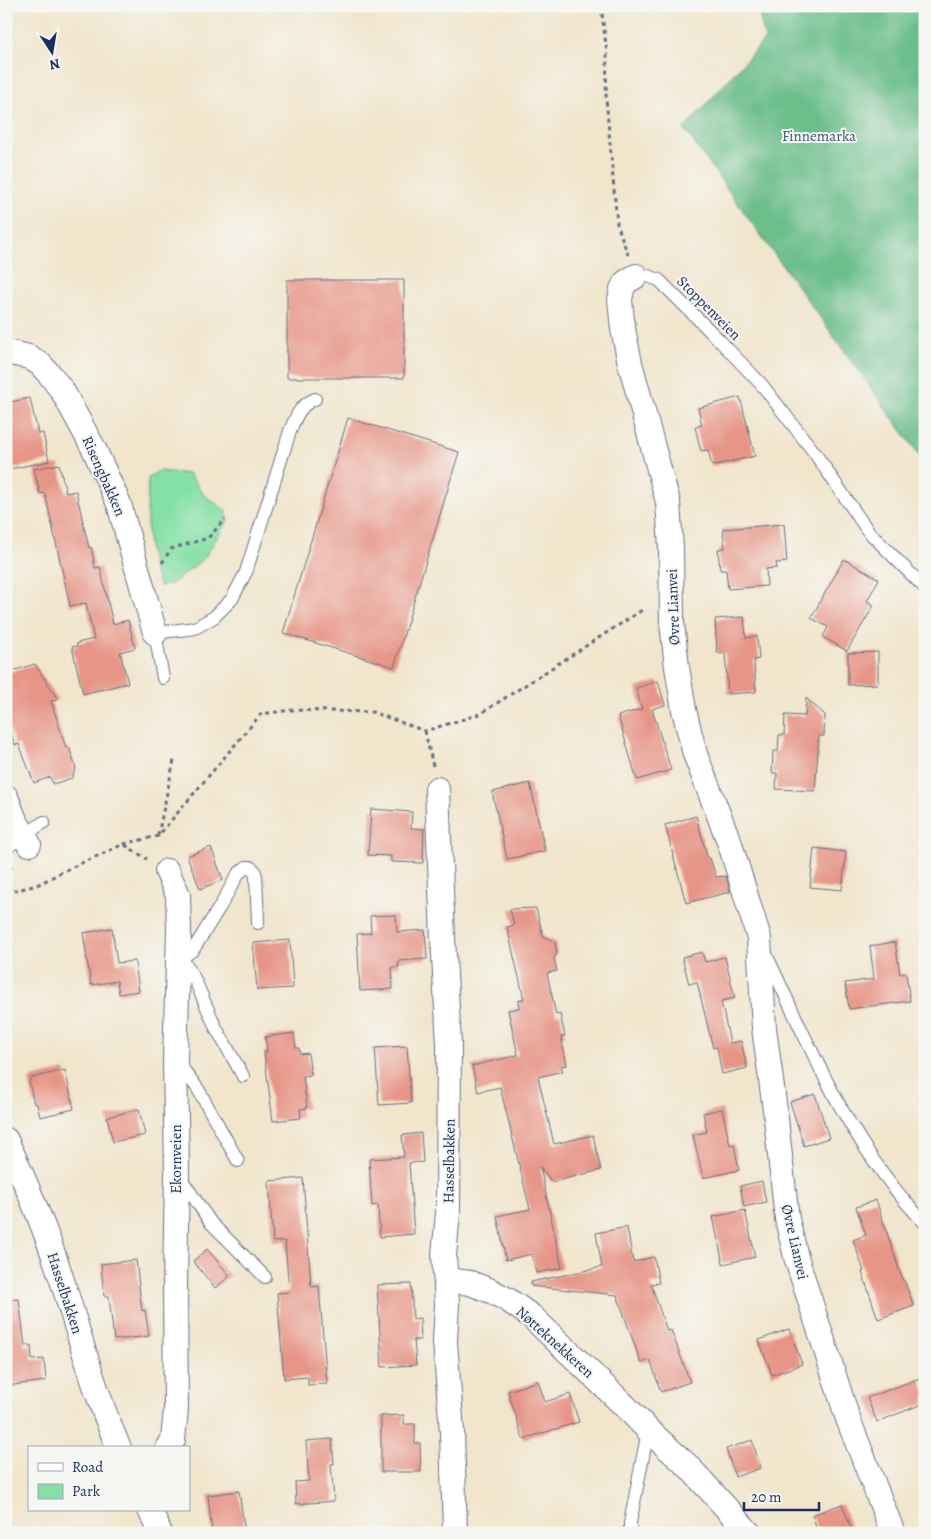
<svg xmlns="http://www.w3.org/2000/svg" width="931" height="1539" font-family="Alegreya,serif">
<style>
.green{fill:#85e0a6;stroke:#508882}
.forest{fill:#6cbe8b;stroke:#447674}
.building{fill:#e79587}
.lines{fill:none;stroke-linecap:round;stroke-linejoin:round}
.lane-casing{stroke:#666f84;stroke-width:14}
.street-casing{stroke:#666f84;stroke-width:26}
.path{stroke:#666f84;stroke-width:3;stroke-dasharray:4 4;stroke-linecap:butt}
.lane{stroke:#fff;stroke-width:12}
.street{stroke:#fff;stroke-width:24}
.labels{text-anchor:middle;stroke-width:4;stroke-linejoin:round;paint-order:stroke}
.park-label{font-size:15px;fill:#365b70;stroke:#f6f6f2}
.street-label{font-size:15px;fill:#1b2f5e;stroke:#f6f6f2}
</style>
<rect width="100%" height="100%" fill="#f6f6f2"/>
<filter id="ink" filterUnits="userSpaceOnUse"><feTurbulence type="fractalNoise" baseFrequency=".02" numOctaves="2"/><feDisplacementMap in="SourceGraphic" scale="10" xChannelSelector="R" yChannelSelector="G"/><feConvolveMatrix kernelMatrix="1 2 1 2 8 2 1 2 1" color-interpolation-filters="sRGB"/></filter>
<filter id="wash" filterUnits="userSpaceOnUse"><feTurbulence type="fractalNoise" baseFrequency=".0096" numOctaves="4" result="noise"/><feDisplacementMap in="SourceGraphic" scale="20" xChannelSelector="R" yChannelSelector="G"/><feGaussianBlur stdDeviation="1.12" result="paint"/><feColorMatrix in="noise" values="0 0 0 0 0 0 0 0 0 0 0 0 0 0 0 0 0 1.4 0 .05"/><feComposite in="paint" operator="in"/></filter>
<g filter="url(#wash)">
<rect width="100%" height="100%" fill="#f1e5cc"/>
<!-- green -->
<path class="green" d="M158 471 189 474 204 495 226 511 228 520 204 558 172 584 160 586C144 551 147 515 148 478Z"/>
<!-- forest -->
<path class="forest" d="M757 6H925V463L684 129 765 39Z"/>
<g id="blocks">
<!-- building -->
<path class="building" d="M287 280H404V378H287Z
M740 397 755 456 712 466 708 450 701 451 695 427 702 425 698 408Z
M30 398 38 434 43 433 49 461 10 469 6 451V403Z
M348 418 459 452 394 667 283 633Z
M59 464 66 493 76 491 89 548 91 547 95 568 100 567 113 624 128 620 135 648 120 652 128 683 83 694 72 647 77 646V643L94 639 86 603 70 606 45 493 40 494 34 469Z
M784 524 787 562 776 563 777 568 766 569 767 586 728 589 726 570H720L718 549 725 548 723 529Z
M844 559 879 579 867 601 874 605 847 651 823 637 828 627 811 618Z
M744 617 746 638 757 636 759 659 754 660 756 692 728 694 725 653H717L715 619Z
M878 652V684L848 685V653Z
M35 664 58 700 51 701 66 748 69 747 76 768 72 778 53 784 50 777 34 783 19 744 15 745 6 718V673Z
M658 681 665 705 652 709 671 770 637 780 618 716 642 709 636 688Z
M806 698 825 715 824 736H819L815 791 776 789 777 773H772L773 751H778L779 735H784L785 715 805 716Z
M530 783 545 851 507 859 492 792Z
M371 809 412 812 411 828 424 829 423 863 391 862V856L368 855Z
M696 816 708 859 710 858 716 877 726 876 730 892 686 903 665 825Z
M211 847 223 880 200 889 187 856Z
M814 848 846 852 842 890 810 887Z
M536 908 543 936 555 942 557 953 554 958 557 971 547 973 556 1015 560 1014 565 1036 561 1037 567 1065 561 1066 563 1071 538 1077 554 1144 593 1135 601 1170 552 1182 540 1167 562 1268 536 1273 532 1254 506 1260 497 1216 530 1209 500 1087 478 1092 472 1066 518 1055 508 1010 519 1008 518 1001 524 999 507 927 514 925 510 909Z
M396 915 397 932 425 930 427 959 398 961 399 967H392L393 989 360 991 357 934 371 933 370 916Z
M112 928 117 963 135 961 139 991 119 994 117 981 91 985 83 933Z
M290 940 293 988 257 990 253 943Z
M895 942 900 974 906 973 910 1001 849 1009 845 983 874 979 870 946Z
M702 952 705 962 725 957 735 998 721 1001 730 1043 741 1041 747 1068 722 1074 717 1047 713 1048 697 982 689 984 682 957Z
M294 1033 296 1048H299L300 1054 308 1053 311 1075 303 1076 307 1108 300 1109 301 1118 273 1121 264 1052H267L265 1037Z
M407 1046 411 1103 379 1105 375 1048Z
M65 1070 74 1109 40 1117 37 1104H34L29 1081 31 1080V1078Z
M815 1094 829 1138 804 1146 790 1102Z
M139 1109 145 1135 113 1142 107 1117Z
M722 1109 730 1145 734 1144 739 1170 703 1178 693 1135 707 1132 703 1113Z
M421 1133 423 1162 409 1163 414 1234 380 1237 378 1205 372 1206 369 1159 404 1157 402 1135Z
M303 1178 311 1287 319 1286 327 1384 308 1385V1377L284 1379 277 1293 289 1292 285 1241 273 1242 269 1181Z
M762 1181 766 1202 744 1207 740 1186Z
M876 1200 903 1281 904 1280 914 1306 878 1319 862 1272 864 1271 853 1240 866 1235 856 1207Z
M745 1210 755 1257 723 1264 713 1217Z
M627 1227 633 1262 654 1257 659 1283 651 1284 667 1331 671 1330 690 1382 661 1392 650 1360 641 1363 617 1295 531 1286V1282L602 1267 596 1233Z
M207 1249 230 1276 215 1288 193 1261Z
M136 1260 142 1311 145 1310 149 1336 114 1340 109 1296H104L101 1264Z
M411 1284 413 1319 420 1318 421 1340H414L416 1365 382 1367 377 1285Z
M19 1299 25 1346 31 1345 32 1360 44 1359 46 1381 6 1386V1300Z
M789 1329 802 1364 772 1375 759 1340Z
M920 1378 925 1393V1403L877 1422 867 1398Z
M538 1381 545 1402 570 1394 579 1422 523 1439 508 1391Z
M404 1415V1424H415V1443H420L421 1472H381V1416Z
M332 1439 334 1464H331L334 1501 296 1504 295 1482 309 1481 306 1441Z
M752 1440 761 1468 735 1477 726 1449Z
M239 1491 245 1533H212L208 1495Z
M842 1504 853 1533H818L812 1515Z"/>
</g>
</g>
<g filter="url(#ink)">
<use href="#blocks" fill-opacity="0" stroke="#666f84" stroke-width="1"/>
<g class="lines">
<defs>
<path id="lane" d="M636 276H648L659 280 721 342 762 385 814 452 868 531 925 588
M163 678 155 633 195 628 214 617 232 599 246 572 290 431C296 416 300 405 315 399
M6 848 44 822
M765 952C810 1047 850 1147 925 1223
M177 1061 198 1089 238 1161
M243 1076 216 1028 194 978 188 967 178 960 193 950 221 905 238 874 246 867H250L254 870 256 876 258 923
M180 1177 211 1223 265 1277
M630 1533V1523L646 1441 649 1431"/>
<path id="street" d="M636 276 626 282 622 289 620 300 623 329 630 363 668 502 671 548 672 623 677 667 684 710 695 754 730 844 759 938 764 1028 775 1110 787 1219 796 1257 848 1419 893 1533
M6 352 29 357 40 364 51 376 63 392 94 449 119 504 155 633
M437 789 443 938 449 1044 448 1213 444 1255 447 1304 445 1342 452 1432 455 1533
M6 797 14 818 29 844
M167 871 178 895 179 931 175 1060 177 1173 175 1284 176 1409 173 1440 168 1448
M6 1140C26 1183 45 1228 60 1274 79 1332 94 1392 119 1448
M446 1280 470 1283 491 1291 508 1300 531 1316 627 1408 649 1431 689 1467 749 1533
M150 1510 160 1533"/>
</defs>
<!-- lane casing -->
<use href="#lane" class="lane-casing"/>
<!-- street casing -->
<use href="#street" class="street-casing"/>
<!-- path -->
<path class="path" d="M601 6 607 53 606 98 617 224 628 255
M162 563 171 549 208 538 225 519
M425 731 433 766
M158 835 174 760
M125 845 147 859
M6 875 12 867
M6 893 37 885 66 870 124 844 158 836 261 714 291 710 372 712 425 731 480 714 642 610"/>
<!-- lane -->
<use href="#lane" class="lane"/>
<!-- street -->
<use href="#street" class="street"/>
</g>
</g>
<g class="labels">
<!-- park labels -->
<g class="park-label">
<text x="819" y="141">Finnemarka</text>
</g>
<!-- street labels -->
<g class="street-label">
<text transform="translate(709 308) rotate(45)" y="5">Stoppenveien</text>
<text transform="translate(104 476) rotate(66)" y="5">Risengbakken</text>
<text transform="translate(673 607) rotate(-92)" y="5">Øvre Lianvei</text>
<text transform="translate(176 1159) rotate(-90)" y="5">Ekornveien</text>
<text transform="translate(449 1161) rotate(-89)" y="5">Hasselbakken</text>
<text transform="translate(795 1242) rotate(77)" y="5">Øvre Lianvei</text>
<text transform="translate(65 1293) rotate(72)" y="5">Hasselbakken</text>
<text transform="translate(555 1342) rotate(42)" y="5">Nøtteknekkeren</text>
</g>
</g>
<!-- margin -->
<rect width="931" height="1539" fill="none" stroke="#f6f6f2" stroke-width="25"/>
<!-- legend -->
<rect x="28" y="1446" width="162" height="65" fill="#f6f6f2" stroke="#9ea6b7"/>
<rect x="38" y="1463" width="25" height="8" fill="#ffffff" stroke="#9ea6b7"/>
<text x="72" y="1472" font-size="15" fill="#1b2f5e">Road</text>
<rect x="38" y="1484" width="25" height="15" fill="#85e0a6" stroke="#9ea6b7"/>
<text x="72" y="1496" font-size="15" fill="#1b2f5e">Park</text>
<!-- north arrow -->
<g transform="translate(52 52) rotate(168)" stroke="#f6f6f2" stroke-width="4" paint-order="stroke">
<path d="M0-4L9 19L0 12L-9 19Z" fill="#1b2f5e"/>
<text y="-8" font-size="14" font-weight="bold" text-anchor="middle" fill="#1b2f5e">N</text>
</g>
<!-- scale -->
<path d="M744 1502v8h75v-8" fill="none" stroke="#1b2f5e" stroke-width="2.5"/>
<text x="751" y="1502" font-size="15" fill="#1b2f5e" stroke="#f6f6f2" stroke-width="4" paint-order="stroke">20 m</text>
</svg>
